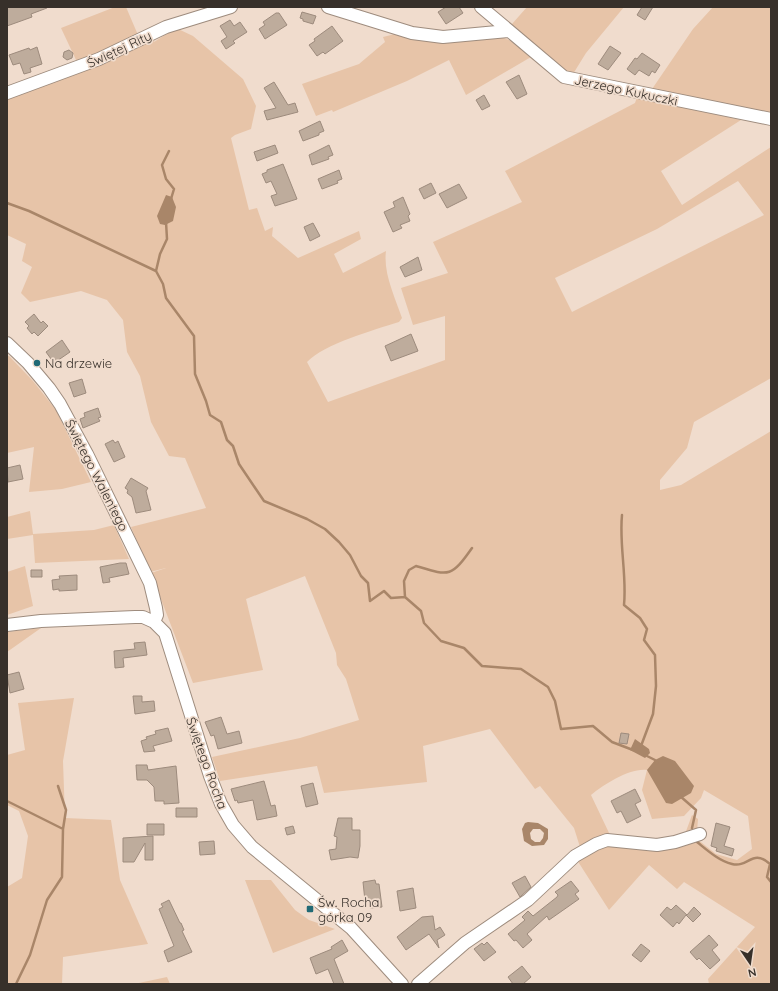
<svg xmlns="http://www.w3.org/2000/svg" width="778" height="991" font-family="Quicksand,sans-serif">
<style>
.green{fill:#e7c4a8;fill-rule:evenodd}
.water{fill:#a98669;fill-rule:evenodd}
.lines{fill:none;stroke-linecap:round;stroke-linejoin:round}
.stream{stroke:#a98669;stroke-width:2.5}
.building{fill:#beac9c;stroke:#9d8b7d}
.minor-casing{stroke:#9e8c7e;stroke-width:14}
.minor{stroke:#fff;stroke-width:12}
.poi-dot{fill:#216a76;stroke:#f0dccd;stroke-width:1.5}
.labels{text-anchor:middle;stroke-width:3.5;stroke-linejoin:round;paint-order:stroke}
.street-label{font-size:13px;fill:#37302a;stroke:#f0dccd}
.poi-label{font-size:13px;fill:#37302a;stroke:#f0dccd;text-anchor:start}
</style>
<rect width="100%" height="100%" fill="#f0dccd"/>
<!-- green -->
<path class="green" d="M115 7H126L138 35 77 62 61 28Z
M527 7H624L586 53 573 74 560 68 513 29 512 24Z
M713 7H771V113L650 92 693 29Z
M176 28 193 36 243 79 256 106 251 129 235 135 231 138 249 210 257 208 265 231 273 227 272 236 298 258 359 231 361 239 334 254 343 273 386 251C383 273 395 297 402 318L399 322C374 330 324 344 307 362L328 402 445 360V316L413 325 401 288 448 273 433 242 522 202 505 171 635 103 637 97 741 120 661 171 682 205 771 147V378L694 422 687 448 660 480V490L681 485 771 431V984H709L708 979 755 927 684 882 677 889 649 865 609 910 577 860 605 843 697 839 716 854 737 860 752 849 748 816 704 790 701 798 684 816 652 819 642 790 647 770C629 768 605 784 591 795L610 835 580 847 574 828 540 786 535 789 490 729 423 746 427 782 324 793 317 766 220 781 212 757 300 738 359 720 346 679 337 665 336 653 305 576 246 599 263 670 193 683 151 573 166 568 150 572 131 527 206 508 185 458 169 456 151 422 140 376 127 352 123 320 107 300 81 291 30 302 21 293 32 267 22 261 26 244 7 235V97L155 35 154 42ZM738 181 764 215 572 312 555 278 657 229Z
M399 33 499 36 509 40 531 57 466 95 449 60 407 81 333 112 332 110 316 116 302 84 359 64 385 42 383 37Z
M7 356H9L33 381 56 410 91 482 62 489 29 492 34 447 7 453Z
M30 511 33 534 94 530 114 525 129 559 35 563 33 535 7 539V517Z
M25 566 33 606 7 615V572Z
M41 628 7 652V632Z
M74 698 63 761 65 818 111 820 120 880 148 944 63 957 62 984H7V887L22 878 28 836 19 811 7 805V755L25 750 18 703Z
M692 815 698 819 697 832 685 834Z
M245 880H271L295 910 309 920 335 929 273 953Z
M167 977 170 984H134Z"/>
<!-- water -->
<path class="water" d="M166 195 172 197 176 207 173 221 165 225 160 224 157 216Z
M635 739 649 749 650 753 645 758 630 750Z
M663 756 675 761 694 786 691 793 672 804 666 803 647 770 655 760Z
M528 822 538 823 548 829V839L544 845 532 846 524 841 522 829 525 823ZM533 829H540L544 833 543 838 540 842H535L531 839 530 833Z"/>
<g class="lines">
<!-- stream -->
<path class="stream" d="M169 151 162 165 166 179 174 189 171 199
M7 203 29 211 156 271
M166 222 167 239 160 254 156 271 163 284 166 298 194 336 195 374 206 401 210 415 221 422 227 440 233 446 239 464 264 501 307 519 325 529 339 542 350 555 361 576 368 583 370 601 384 591 391 598 405 597 421 611 424 623 441 641 464 648 482 666 521 669 548 687 555 701 561 729 593 726 612 742 633 750
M622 515C619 545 627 575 624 605L640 618 647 629 644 640 655 655 656 686 653 714 641 746
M405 597 404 581 409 570 416 566C449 576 451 578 472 548
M645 755 655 760 657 763
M680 796 696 810 692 828
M7 801 63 829
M697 842C707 850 719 861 732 864 749 868 752 848 770 864L767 877 771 882
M16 984 30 955 47 900 62 877 63 829 66 810 58 786"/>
</g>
<!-- building -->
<path class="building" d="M7 7H47V8L31 14 32 17 7 26Z
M446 7H459L463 13 446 24 438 12Z
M642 7H653L645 20 637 15Z
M302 12 316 16 313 24 303 21V19L300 18Z
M276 13H279L287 25 265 39 259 29 265 25 263 22Z
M230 20 234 26 240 22 247 32 233 41 235 43 226 49 221 41 227 37 220 26Z
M332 26 343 41 325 54 323 52 317 56 309 45 315 41 314 39Z
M610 46 621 53 608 70 598 64Z
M37 47 42 64 30 68 31 72 24 74 20 63 13 65 9 55 29 48 30 50Z
M69 50 73 53 72 58 67 60 63 57 64 52Z
M642 53 660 65 655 73 652 71 649 76 639 70 635 75 627 69 635 58 637 59Z
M519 75 527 94 517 99 506 82Z
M274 82 288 105 295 103 298 112 267 120 264 111 276 108 264 88Z
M484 95 490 106 482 110 476 100Z
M320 121 324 131 319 133V135L303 141 299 131Z
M275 145 278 153 257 161 254 152Z
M329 145 333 155 328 157 329 159 312 165 309 155Z
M283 164 297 199 275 206 271 196 277 194 271 181 266 183 262 174 267 172V170Z
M339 170 342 179 337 181 338 183 322 189 318 179Z
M431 183 436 193 424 199 419 189Z
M459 184 467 198 447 208 439 194Z
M403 197 410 214 408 216 410 221 400 225 402 228 393 232 384 212 395 207 393 202Z
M313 223 320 236 310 241 304 227Z
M418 257 422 270 405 277 400 267Z
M34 314 41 323 43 321 48 326 38 336 34 332 32 334 27 328 29 326 25 322Z
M411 334 418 351 391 361 385 346Z
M62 340 70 352 54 363 46 352Z
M82 379 86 393 74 397 69 383Z
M98 408 101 417 98 418 100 421 83 428 80 419 85 417 84 413Z
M113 440 115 443 118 441 125 457 114 462 105 444Z
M20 465 23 479 8 482 7 468Z
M131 478 148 488 146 491 151 510 136 513 132 497 127 493 128 490 125 488Z
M120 563H126L129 574 109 578 110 582 103 583 100 567Z
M31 570H42V577H31Z
M77 575V590L59 591V589L53 590 52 580 60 579 59 576Z
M145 642 147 655 123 658 124 667 115 668 114 651 135 649 134 643Z
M19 672 24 689 10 693 7 675Z
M133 696H142V702L154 701 155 711 135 714Z
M221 717 227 734 239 731 242 743 218 749 214 735 211 736 205 722Z
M168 728 172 741 153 746 155 751 144 752 141 741 147 739 146 737 156 734 155 731Z
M621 733 629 734 627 744 619 743Z
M136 765H147L148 770 176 766 179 803 164 804V801H155L154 787 147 780H137Z
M264 781 271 806 275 805 277 816 257 820 253 800 238 803 237 800 235 801 231 789Z
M313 783 318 804 306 807 301 786Z
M635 789 641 801 635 804 641 816 627 823 621 811 617 813 611 801Z
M176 808H197V817H176Z
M338 818H352V830H360V846L358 858 350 857 331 860 329 850 336 849 337 837 334 836Z
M716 823 730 827 724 846 734 849 732 856 716 851 717 848 711 846Z
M147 824H164V835H147Z
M293 826 295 833 287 835 285 828Z
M153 836V860H145V843L134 862H123V838Z
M214 841 215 854 200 855 199 842Z
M525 876 531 887 520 897 512 883Z
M375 880 376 884H379L382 907 370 908 369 900 365 901 363 882Z
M571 881 579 891 575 894 579 899 549 920 547 916 527 934 532 940 523 948 516 940 514 941 508 934 525 920 522 917 528 911 533 916 557 897 558 895 555 892Z
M413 888 416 908 400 911 397 891Z
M169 900 180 923H181L184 930 182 931 192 952 168 962 164 951 174 946 159 909 163 907 161 904Z
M676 905 687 915 694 907 701 914 693 922 686 915 679 924 677 922 673 927 660 915 667 907 671 910Z
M433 916 435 930 440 927 445 935 437 940 439 948 429 934 406 950 397 937 422 917Z
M709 935 718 945 712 950 720 960 710 969 699 958 697 960 690 952Z
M342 940 348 951 334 959 344 984H334L328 969 316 974 310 958 332 949 331 947Z
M487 942 496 952 484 961 474 949 482 943 484 945Z
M641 944 650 951 641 962 632 955Z
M522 966 531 977 523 984H513L508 977Z"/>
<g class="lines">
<defs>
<path id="minor" d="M328 7 412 33 443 37 508 31
M481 7 564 77 771 119
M7 93 99 59 166 27 231 7
M7 343 28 363 49 388 60 404 87 454 150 583 156 608 157 615 154 622
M7 625 41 621 135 617H143L154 622 165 633 210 776 221 804 233 825 252 847 351 928 402 984
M418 984 465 943 528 900 575 856 596 844 607 840 657 845 675 842 700 834"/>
</defs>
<!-- minor casing -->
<use href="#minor" class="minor-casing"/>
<!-- minor -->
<use href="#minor" class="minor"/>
</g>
<!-- markers -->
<g class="poi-dot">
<circle cx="37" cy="363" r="4"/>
<rect x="306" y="905" width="8" height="8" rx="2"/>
</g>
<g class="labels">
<!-- street labels -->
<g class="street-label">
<text transform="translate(119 49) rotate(-25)" y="5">Świętej Rity</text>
<text transform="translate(626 90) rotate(12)" y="5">Jerzego Kukuczki</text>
<text transform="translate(97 475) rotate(63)" y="5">Świętego Walentego</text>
<text transform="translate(207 763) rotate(70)" y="5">Świętego Rocha</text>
</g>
<!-- poi labels -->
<g class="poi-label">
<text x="45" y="368">Na drzewie</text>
<text x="318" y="907">Św. Rocha<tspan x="318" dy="15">górka 09</tspan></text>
</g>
</g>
<!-- border -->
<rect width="778" height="991" fill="none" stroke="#37302a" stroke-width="16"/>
<!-- north arrow -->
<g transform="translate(750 963) rotate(167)" stroke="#f0dccd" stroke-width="3" paint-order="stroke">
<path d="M0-3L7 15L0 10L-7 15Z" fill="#37302a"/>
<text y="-6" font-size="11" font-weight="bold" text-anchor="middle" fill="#37302a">N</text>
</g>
</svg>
